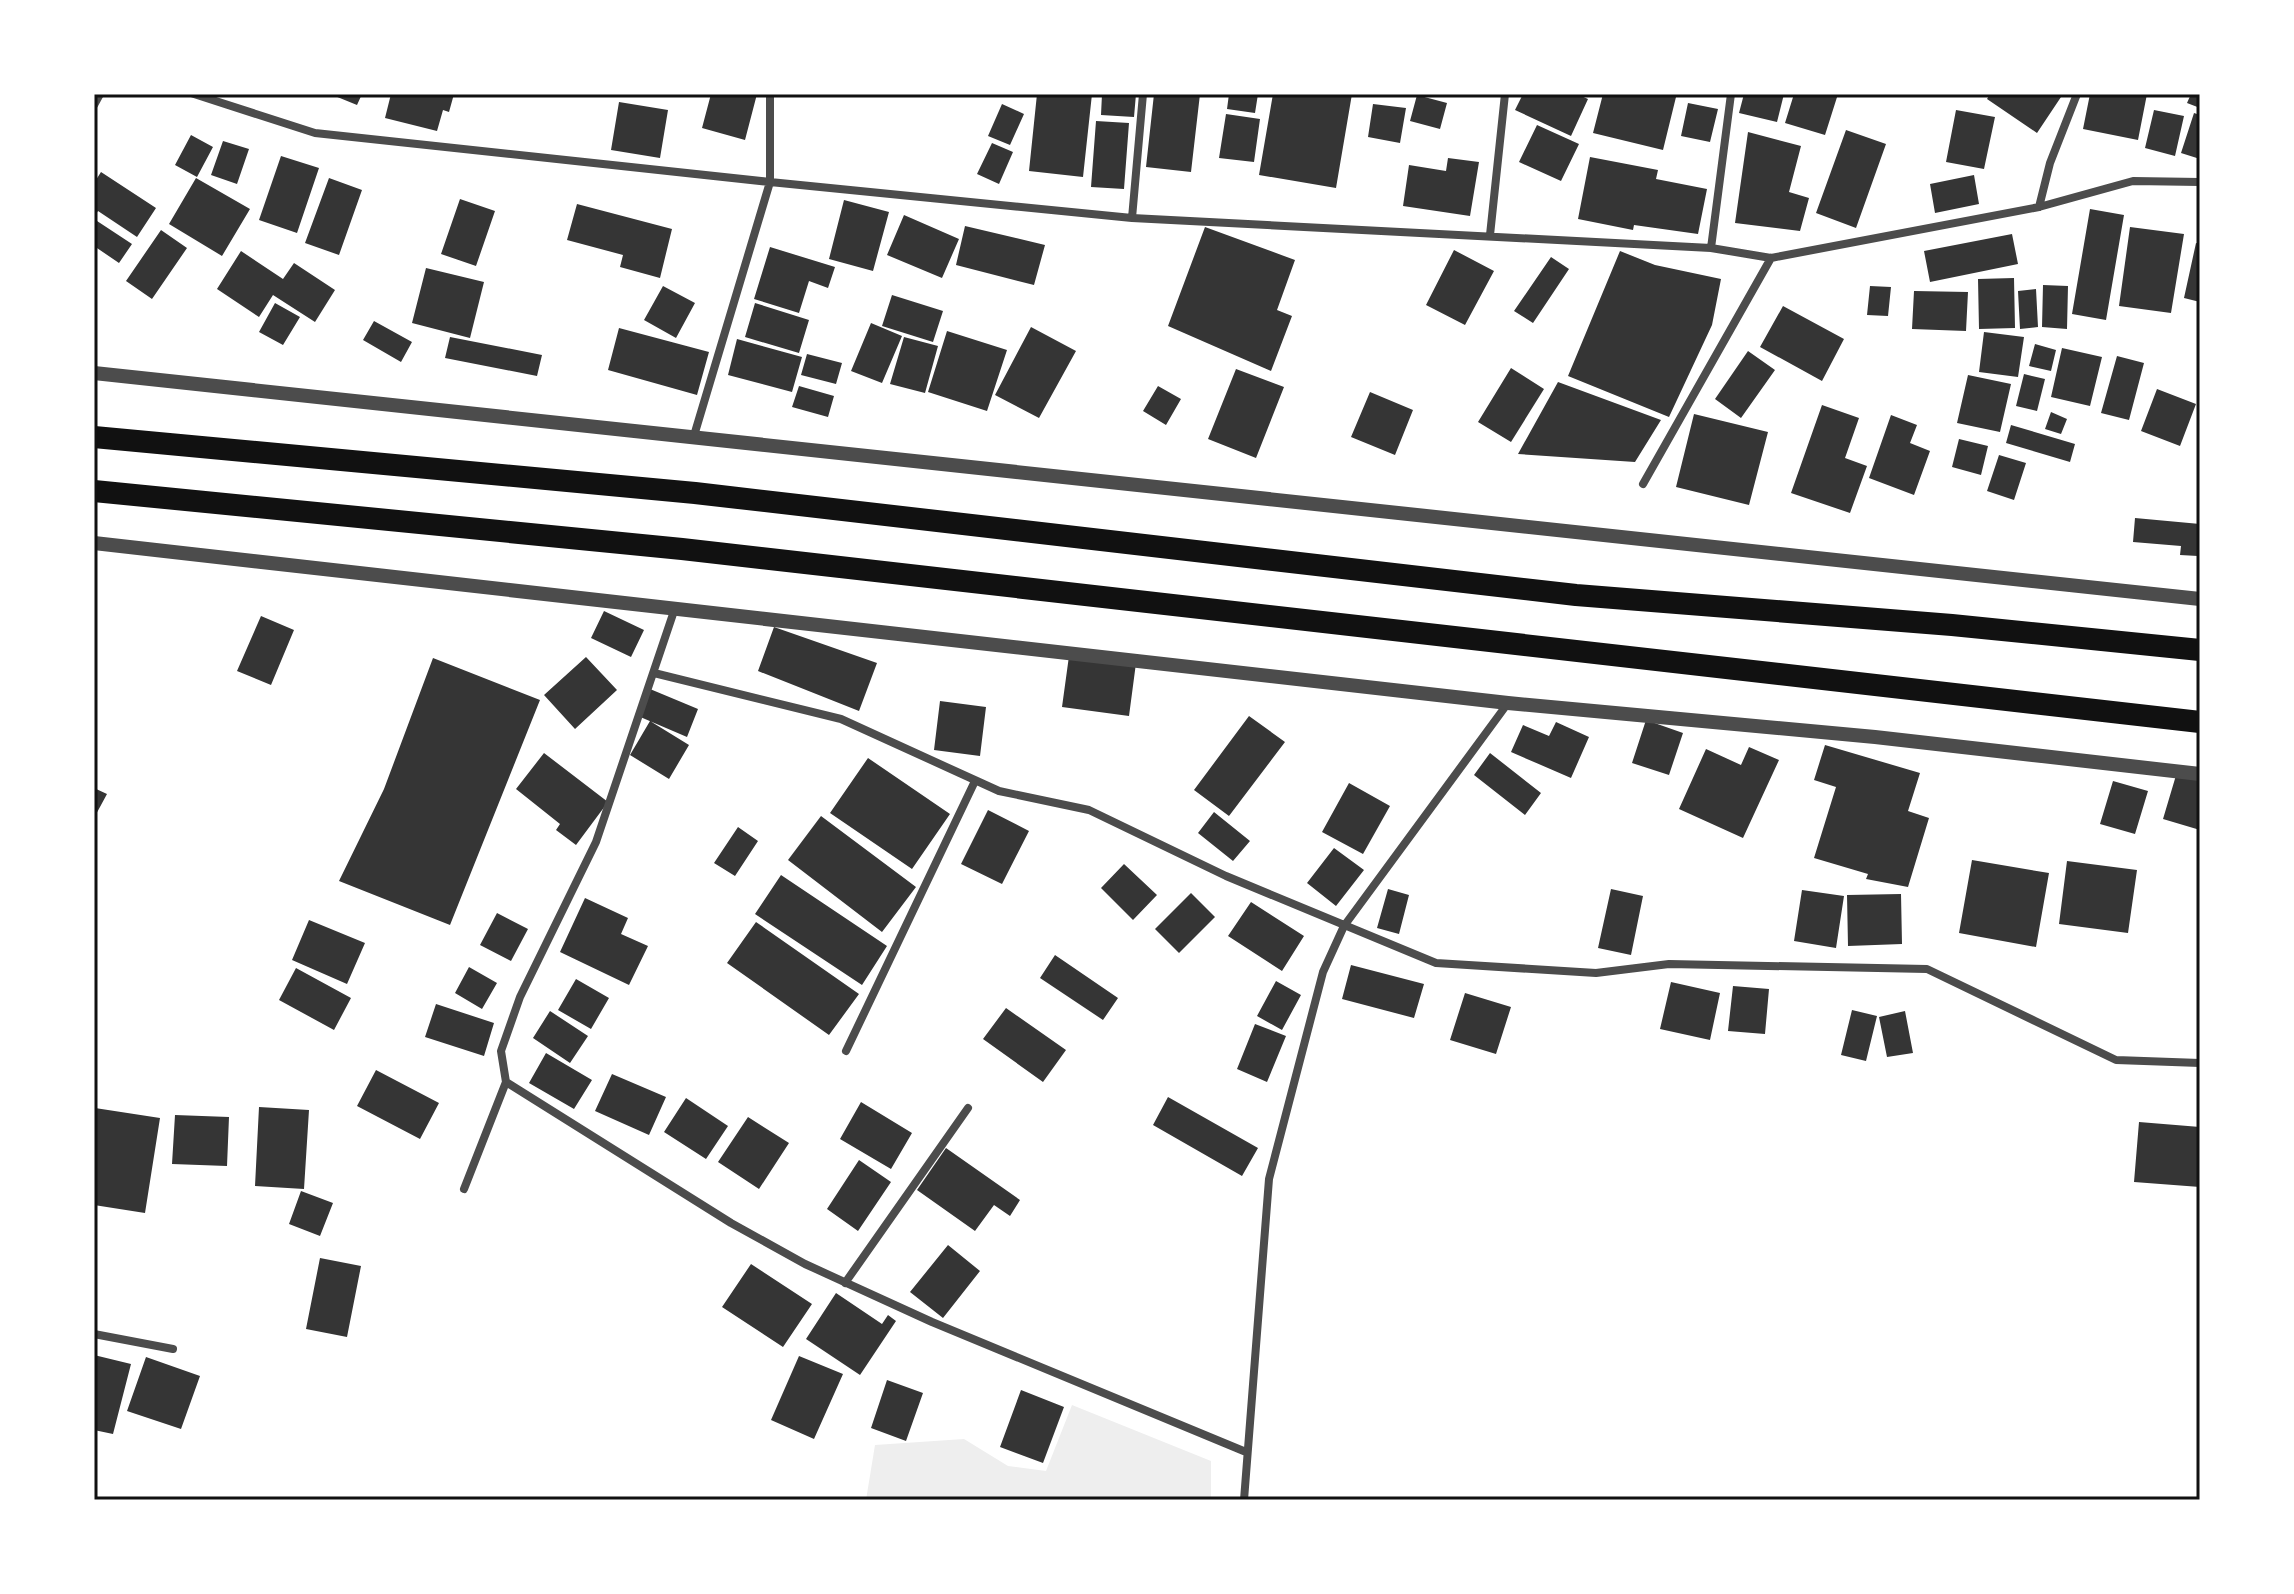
<svg xmlns="http://www.w3.org/2000/svg" width="2294" height="1594" font-family="'Open Sans',sans-serif">
<style>
.green{fill:#eee}
.building{fill:#353535}
.lines{fill:none;stroke-linecap:round;stroke-linejoin:round}
.minor{stroke:#4c4c4c;stroke-width:8}
.tertiary{stroke:#4c4c4c;stroke-width:14}
.trunk{stroke:#111;stroke-width:22}
.neatline{fill:none;stroke:#111;stroke-width:3}
</style>
<rect width="100%" height="100%" fill="#fff"/>
<!-- green -->
<path class="green" d="M1072 1405 1211 1461V1500H866L875 1445 964 1439 1008 1466 1046 1471Z"/>
<!-- building -->
<path class="building" d="M330 94H362L357 105Z
M391 94H454L449 112 443 110 437 131 385 118Z
M711 94H757L745 140 702 128Z
M1037 94H1092L1083 177 1029 171Z
M1102 94H1136L1134 117 1101 115Z
M1154 94H1200L1191 172 1146 167Z
M1229 94H1258L1255 113 1227 109Z
M1273 94H1352L1336 188 1259 175Z
M1523 94H1577L1588 99 1571 136 1515 110Z
M1603 94 1676 97 1663 150 1593 133Z
M1744 94H1784L1777 122 1739 113Z
M1794 94H1838L1825 135 1785 123Z
M1990 94H2063L2037 133 1987 99Z
M2090 94H2147L2138 140 2083 129Z
M2191 94H2200V108L2187 103Z
M1417 95 1447 103 1440 129 1410 121Z
M619 102 668 110 660 158 611 150Z
M1688 103 1718 109 1710 142 1681 136Z
M1002 104 1024 114 1010 145 988 136Z
M1373 104 1406 108 1400 143 1368 137Z
M1956 110 1995 117 1984 169 1946 162Z
M2154 110 2184 116 2175 156 2145 148Z
M2194 113 2200 115V159L2181 153Z
M1226 114 1260 119 1254 162 1219 158Z
M1096 121 1129 123 1124 189 1091 187Z
M1537 125 1579 144 1561 181 1519 162Z
M1846 130 1886 144 1856 228 1816 213Z
M1748 132 1801 146 1789 192 1809 198 1800 231 1735 223Z
M191 135 213 147 197 177 175 165Z
M223 141 249 149 237 184 211 175Z
M992 143 1013 152 999 184 977 174Z
M281 156 319 168 297 233 259 220Z
M1590 157 1658 170 1656 179 1707 189 1698 234 1634 225 1633 230 1578 219Z
M1448 158 1479 162 1470 216 1403 206 1409 165 1446 171Z
M101 172 156 208 137 237 98 211 94 217V183Z
M1974 175 1979 204 1935 213 1930 184Z
M196 178 250 209 222 256 169 224Z
M329 178 362 190 339 255 305 243Z
M460 199 495 211 476 266 441 254Z
M844 200 889 212 873 271 829 259Z
M577 204 672 229 660 278 620 267 623 255 567 240Z
M2090 209 2124 215 2106 320 2072 314Z
M904 215 959 239 942 278 887 255Z
M94 219 132 244 119 263 94 246Z
M965 226 1045 245 1034 285 956 265Z
M1205 227 1295 260 1277 310 1292 316 1271 371 1168 326Z
M2130 227 2184 234 2171 313 2119 306Z
M161 230 187 248 152 299 126 281Z
M2012 234 2018 264 1930 282 1924 251Z
M2196 243 2200 244V302L2184 298Z
M770 247 835 267 828 288 809 281 799 313 754 299Z
M1454 250 1494 271 1465 325 1426 305Z
M241 251 283 279 294 263 335 290 315 322 273 295 259 317 217 289Z
M1620 251 1655 265 1721 279 1712 325 1669 417 1568 376Z
M1551 257 1569 269 1533 323 1514 311Z
M426 268 484 282 470 338 412 323Z
M2014 278 2015 328 1979 329 1978 279Z
M2043 285 2068 286 2067 329 2042 327Z
M663 286 695 303 676 338 644 320Z
M1870 286 1891 287 1888 316 1867 315Z
M2036 289 2038 327 2020 329 2018 291Z
M1914 291 1968 292 1966 331 1912 329Z
M892 295 943 311 933 342 882 326Z
M275 303 300 317 283 345 259 332Z
M755 303 809 320 799 353 745 337Z
M1783 306 1844 339 1822 381 1760 347Z
M374 321 412 342 401 362 363 340Z
M871 323 902 336 882 383 851 371Z
M1031 327 1076 351 1039 418 995 395Z
M619 328 709 352 697 395 608 370Z
M947 331 1007 350 987 411 928 392Z
M1984 332 2024 337 2018 377 1979 372Z
M450 337 542 355 537 376 445 358Z
M904 337 938 346 925 393 890 384Z
M737 339 802 357 792 392 728 375Z
M2035 344 2056 350 2051 371 2029 366Z
M2062 348 2102 357 2090 406 2051 397Z
M1748 351 1775 370 1741 418 1715 399Z
M807 354 842 363 836 384 801 375Z
M2117 356 2144 363 2129 420 2101 413Z
M1511 368 1544 389 1511 442 1478 422Z
M1236 369 1284 387 1256 458 1208 439Z
M2024 374 2045 379 2037 411 2016 406Z
M1968 375 2011 384 2000 432 1957 423Z
M1558 382 1661 420 1635 462 1518 454Z
M799 386 834 396 828 417 792 407Z
M1158 386 1181 399 1166 425 1143 411Z
M2157 389 2196 404 2180 446 2141 431Z
M1370 392 1413 410 1395 455 1351 437Z
M1822 405 1859 418 1845 458 1867 466 1850 513 1791 493Z
M2051 412 2067 419 2061 434 2045 429Z
M1694 414 1768 432 1749 505 1676 487Z
M1891 415 1917 425 1910 443 1930 451 1914 495 1869 478Z
M2011 425 2075 444 2070 462 2006 443Z
M1959 439 1988 446 1981 475 1952 467Z
M1999 455 2026 463 2014 500 1987 491Z
M2135 518 2200 524 2198 556 2180 555 2181 546 2133 542Z
M604 611 644 630 631 657 591 638Z
M261 616 294 630 271 685 237 671Z
M774 627 877 663 859 711 758 671Z
M1069 656 1136 663 1129 716 1062 707Z
M586 657 617 690 575 729 544 695Z
M433 658 540 700 450 925 339 881 384 789Z
M650 689 698 709 687 737 638 716Z
M940 701 986 707 980 756 934 750Z
M1249 716 1285 742 1229 816 1194 790Z
M1646 720 1683 733 1669 775 1632 763Z
M650 721 689 745 669 779 630 755Z
M1556 722 1589 737 1571 778 1511 752 1523 725 1549 736Z
M1825 745 1920 773 1908 811 1929 818 1908 887 1866 879 1868 874 1814 858 1836 787 1814 780Z
M1749 747 1779 760 1743 838 1679 809 1706 749 1741 765Z
M544 753 608 802 576 845 556 830 560 824 516 789Z
M1490 753 1541 793 1525 815 1474 775Z
M868 758 950 814 912 869 830 813Z
M2177 772 2200 779V830L2163 819Z
M2113 781 2148 791 2135 834 2100 824Z
M1349 783 1390 806 1363 854 1322 832Z
M94 788 107 794 94 818Z
M988 810 1029 831 1002 884 961 864Z
M1214 812 1250 841 1233 861 1198 833Z
M821 816 916 887 882 932 788 860Z
M738 827 758 841 735 876 714 863Z
M1334 848 1364 870 1336 906 1307 883Z
M1972 860 2049 873 2036 947 1959 933Z
M2067 861 2137 870 2128 933 2059 924Z
M1124 864 1157 895 1133 920 1101 888Z
M781 875 887 946 862 985 755 914Z
M1388 889 1409 895 1399 934 1377 928Z
M1611 889 1643 896 1631 955 1598 948Z
M1802 890 1844 896 1836 948 1794 941Z
M1191 893 1215 917 1179 953 1155 929Z
M1901 894 1902 944 1848 946 1847 895Z
M585 898 628 918 621 934 648 946 629 985 560 952Z
M1251 902 1304 936 1282 971 1228 936Z
M497 913 528 929 511 961 480 945Z
M309 920 365 943 347 984 292 960Z
M756 922 859 994 829 1035 727 963Z
M1055 955 1118 998 1103 1020 1040 978Z
M1351 965 1424 984 1414 1018 1342 999Z
M469 967 497 983 482 1009 455 993Z
M296 968 351 998 334 1030 279 1000Z
M576 979 609 998 591 1029 558 1010Z
M1276 981 1301 995 1282 1030 1257 1016Z
M1671 982 1720 993 1710 1040 1660 1029Z
M1733 986 1769 989 1765 1034 1728 1031Z
M1465 993 1511 1007 1496 1054 1450 1040Z
M436 1004 494 1023 484 1056 425 1037Z
M1006 1008 1066 1050 1043 1082 983 1039Z
M1852 1010 1877 1016 1866 1061 1841 1055Z
M550 1011 588 1036 570 1063 533 1038Z
M1905 1011 1913 1053 1887 1057 1879 1017Z
M1255 1024 1286 1036 1267 1082 1237 1069Z
M546 1053 592 1080 574 1109 529 1083Z
M376 1070 439 1103 420 1139 357 1106Z
M612 1074 666 1097 649 1135 595 1111Z
M1168 1097 1258 1148 1242 1176 1153 1125Z
M686 1098 728 1126 706 1159 664 1132Z
M861 1102 912 1133 891 1169 840 1139Z
M259 1107 309 1110 304 1189 255 1186Z
M95 1108 160 1118 145 1213 94 1205Z
M175 1115 229 1117 227 1166 172 1164Z
M748 1117 789 1143 759 1189 718 1162Z
M2139 1122 2200 1127V1187L2134 1182Z
M946 1148 1020 1200 1010 1216 994 1205 975 1231 917 1190Z
M859 1160 891 1182 858 1231 827 1209Z
M301 1191 333 1203 320 1236 289 1224Z
M948 1245 980 1271 943 1318 910 1292Z
M320 1258 361 1266 347 1337 306 1329Z
M751 1264 812 1304 783 1347 722 1307Z
M836 1293 882 1324 888 1315 896 1321 860 1375 806 1339Z
M94 1355 131 1364 113 1434 94 1430Z
M799 1356 843 1374 814 1439 771 1420Z
M146 1357 200 1376 181 1429 127 1411Z
M887 1380 923 1393 906 1441 871 1428Z
M1021 1390 1064 1407 1043 1463 1000 1447Z"/>
<g class="lines">
<!-- minor -->
<path class="minor" d="M194 94 315 133 770 182 1132 218 1711 248 1771 258 2039 207 2133 181 2200 182
M94 105 100 94
M2039 207 2050 163 2077 94
M1132 218 1143 94
M1490 235 1505 94
M1711 248 1731 94
M693 439 770 182V94
M1643 484 1771 258
M674 611 596 842 520 997 501 1051 506 1082 731 1223 805 1264 932 1322 1246 1452
M654 673 841 719 999 791 1089 810 1226 876 1436 963 1596 973 1669 964 1927 969 2116 1060 2200 1063
M846 1051 975 781
M464 1189 506 1082
M845 1283 968 1108
M94 1334 173 1349
M1244 1500 1269 1179 1323 972 1344 926 1508 703"/>
<!-- tertiary -->
<path class="tertiary" d="M94 373 2200 599
M94 543 1508 703 1875 737 2200 774"/>
<!-- trunk -->
<path class="trunk" d="M94 437 695 493 1576 595 1952 625 2200 650
M94 491 682 549 2200 722"/>
</g>
<!-- border -->
<rect width="2294" height="1594" fill="none" stroke="#ffffff" stroke-width="192"/>
<rect x="96" y="96" width="2102" height="1402" class="neatline"/>
</svg>
